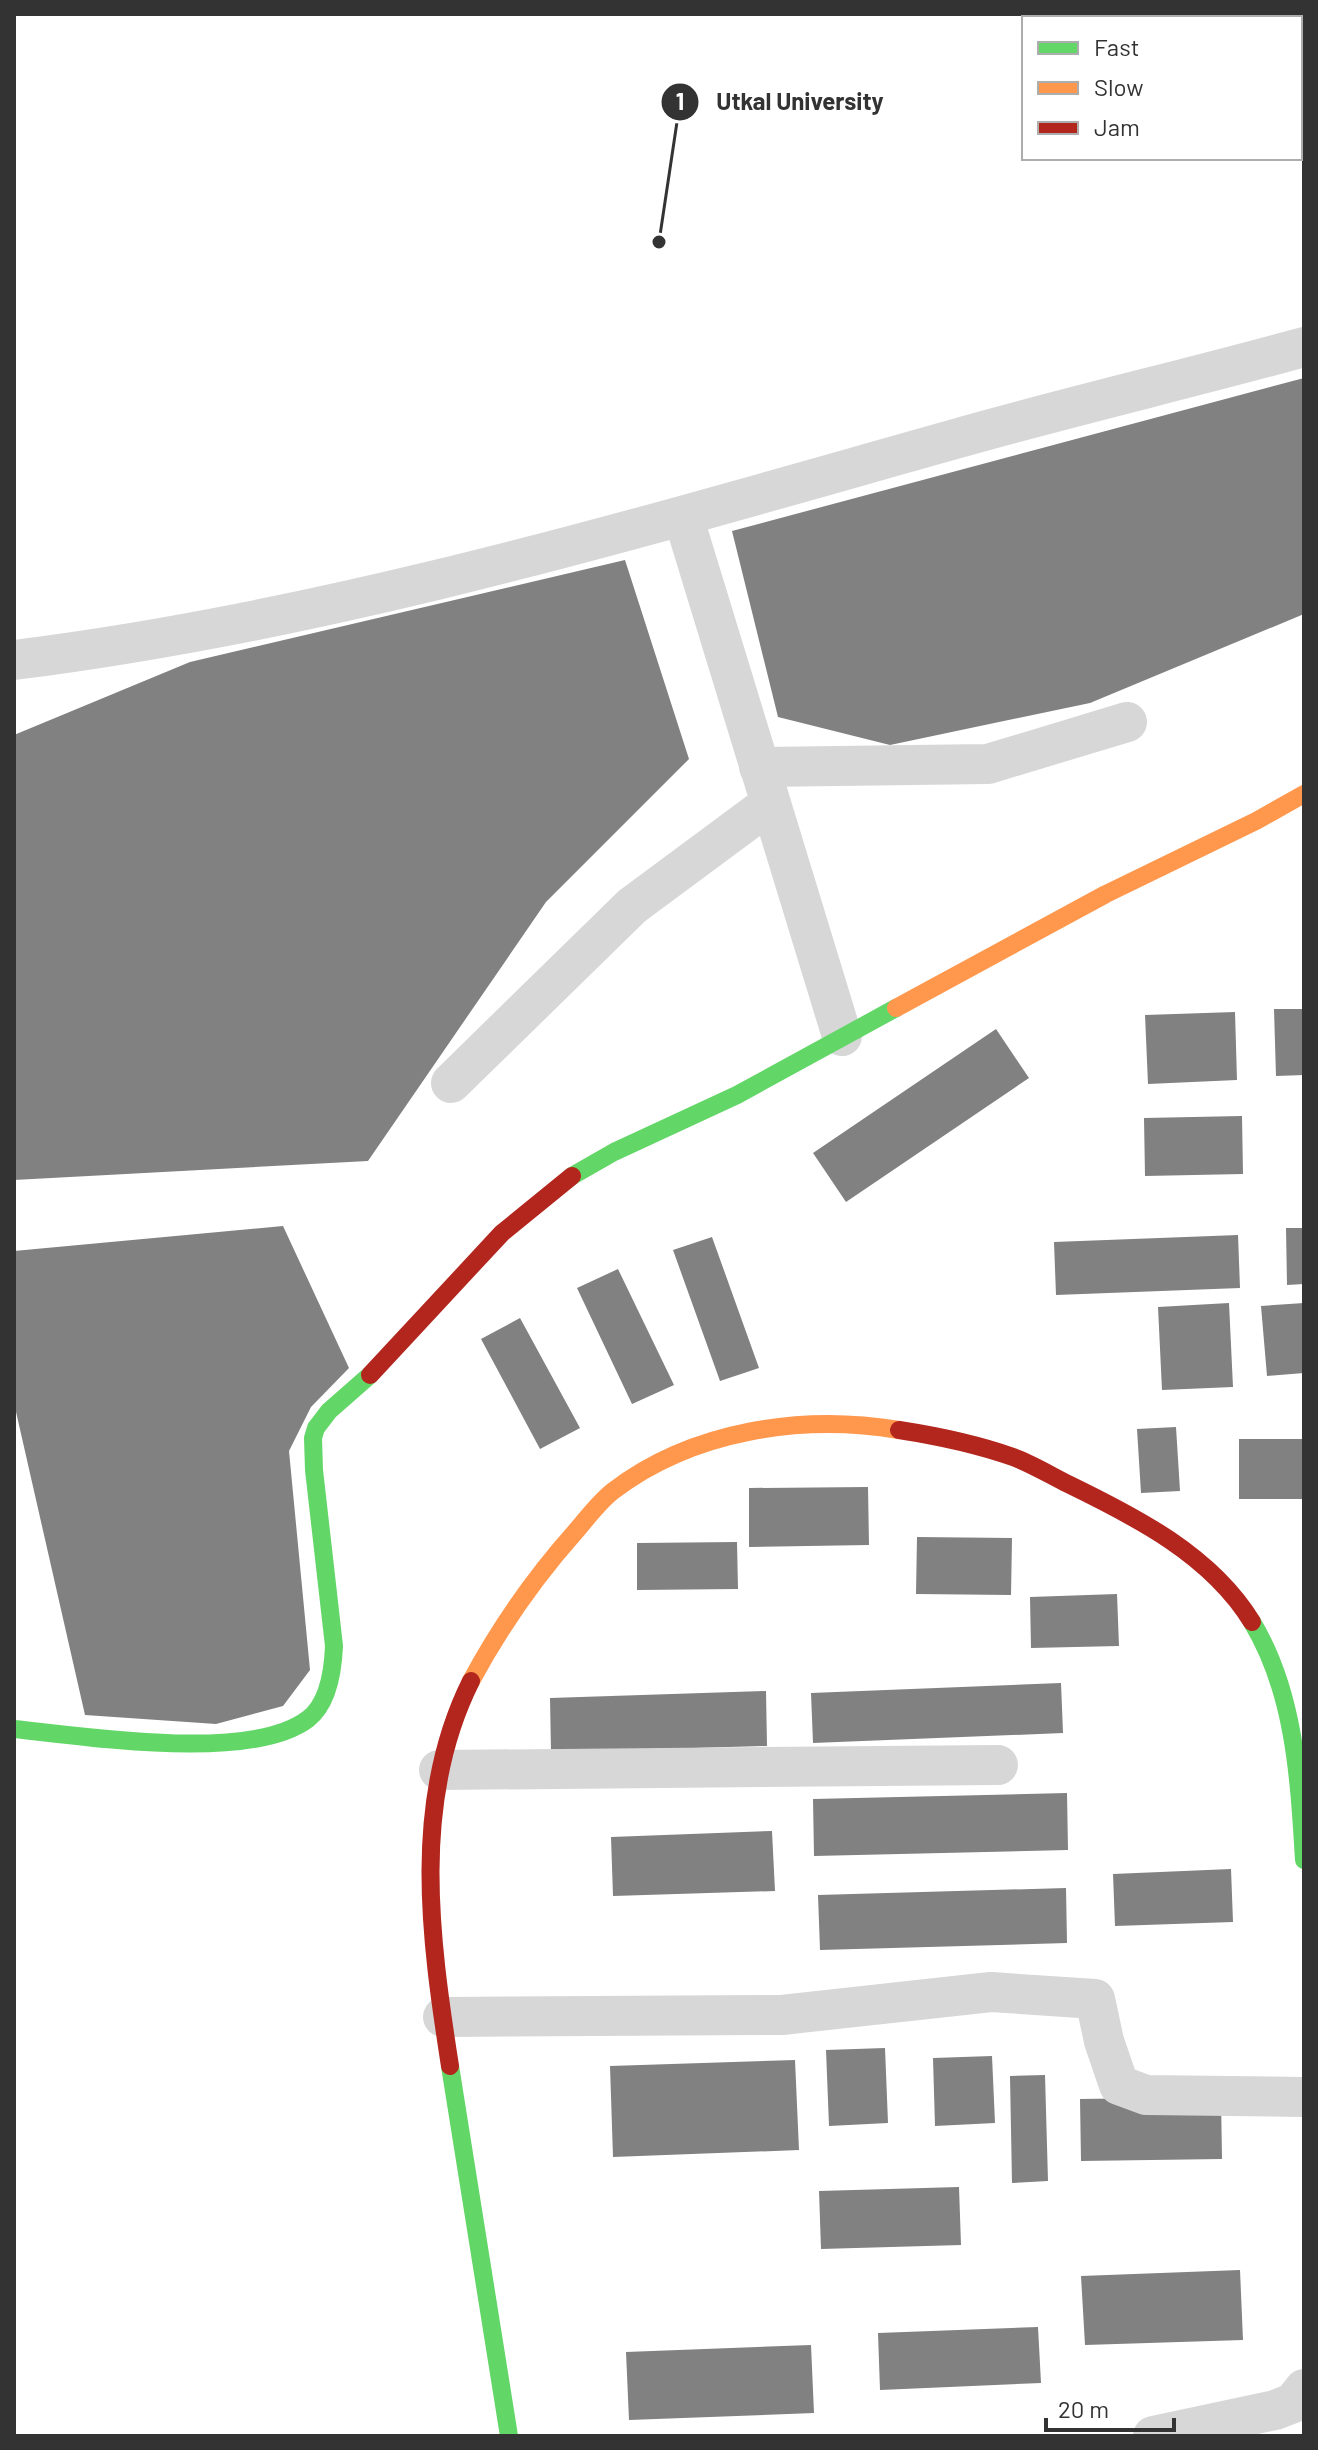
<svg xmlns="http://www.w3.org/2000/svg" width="1318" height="2450" font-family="Barlow,sans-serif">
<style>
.building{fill:#818181}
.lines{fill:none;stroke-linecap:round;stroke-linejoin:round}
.street{stroke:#d7d7d7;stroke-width:40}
.fast{stroke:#63d668;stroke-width:18}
.slow{stroke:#ff974d;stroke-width:18}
.jam{stroke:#b3261e;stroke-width:18}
.leader{fill:none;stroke:#333;stroke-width:3}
.callout-dot{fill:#333;stroke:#fff;stroke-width:3}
.mark-label{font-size:24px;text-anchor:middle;font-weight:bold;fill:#fff}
.callout-label{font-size:24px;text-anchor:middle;font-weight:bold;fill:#333;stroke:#fff;stroke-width:8;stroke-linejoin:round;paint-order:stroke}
</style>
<rect width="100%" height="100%" fill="#fff"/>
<!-- building -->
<path class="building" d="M1304 378V614L1090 703 890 745 778 717 732 531Z
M625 560 689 759 546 902 368 1161 14 1180V735L190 662Z
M1274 1009H1304V1075L1276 1076Z
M1235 1012 1237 1080 1148 1084 1145 1015Z
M996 1029 1029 1078 846 1202 813 1153Z
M1242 1116 1243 1174 1145 1176 1144 1118Z
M283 1226 349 1368 311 1407 289 1451 310 1670 283 1706 216 1724 85 1715 14 1403V1251Z
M1286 1228H1304V1284L1287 1285Z
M1238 1235 1240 1288 1056 1295 1054 1242Z
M712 1237 759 1368 720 1381 673 1250Z
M618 1269 674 1385 632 1404 577 1288Z
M1229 1303 1233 1387 1162 1390 1158 1307Z
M1304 1303V1373L1267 1376 1261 1306Z
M520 1318 580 1428 540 1449 481 1339Z
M1176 1427 1180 1491 1141 1493 1137 1429Z
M1239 1439H1304V1499H1239Z
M868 1487 869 1545 749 1547V1488Z
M917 1537 1012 1538 1011 1595 916 1594Z
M737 1542 738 1589 637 1590V1543Z
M1117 1594 1119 1646 1031 1648 1030 1597Z
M1061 1683 1063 1733 813 1743 811 1693Z
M766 1691 767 1746 551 1752 550 1698Z
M1067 1793 1068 1850 814 1856 813 1799Z
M772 1831 775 1891 613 1896 611 1837Z
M1231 1869 1233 1922 1115 1926 1113 1874Z
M1066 1888 1067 1943 820 1950 818 1895Z
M885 2048 888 2123 829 2126 826 2050Z
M992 2056 995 2123 935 2126 933 2058Z
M795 2060 799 2150 613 2157 610 2066Z
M1045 2075 1048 2181 1012 2183 1010 2076Z
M1221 2097 1222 2159 1081 2161 1080 2099Z
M959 2187 961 2245 821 2249 819 2191Z
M1240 2270 1243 2340 1085 2345 1081 2276Z
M1038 2327 1041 2383 880 2390 878 2333Z
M811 2345 814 2413 629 2420 626 2352Z"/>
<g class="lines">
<!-- street -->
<path class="street" d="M683 516 842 1036
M14 660C335 620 645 526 955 439 1071 406 1188 379 1304 347
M759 767 988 764 1127 722
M451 1083 632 906 771 803
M439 1770 998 1765
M443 2017 782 2015 991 1992 1095 1999 1104 2041 1119 2085 1146 2095 1304 2097
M1153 2436 1275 2410 1293 2403 1304 2389"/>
<!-- fast -->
<path class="fast" d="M572 1176 614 1152 737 1095 896 1008
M1252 1622C1295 1693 1299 1779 1304 1860
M14 1729C85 1736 250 1763 308 1719 329 1703 333 1670 334 1646L314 1470 313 1438 316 1428 329 1411 370 1375
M450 2066 509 2436"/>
<!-- slow -->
<path class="slow" d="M896 1008 1106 894 1256 821 1304 794
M471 1681C500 1627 535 1577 576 1531 588 1517 599 1502 613 1491 693 1430 802 1414 899 1430"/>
<!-- jam -->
<path class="jam" d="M370 1375 502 1233 572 1176
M899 1430C938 1436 976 1444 1013 1457 1032 1464 1050 1475 1068 1484 1136 1517 1211 1555 1252 1622
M450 2066C430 1938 411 1801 471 1681"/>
</g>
<!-- callouts -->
<path class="leader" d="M659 242L680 102"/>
<g class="callout-dot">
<circle cx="659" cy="242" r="8"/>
<circle cx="680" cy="102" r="20"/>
</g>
<g class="mark-label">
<text x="680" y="110">1</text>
</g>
<g class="callout-label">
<text x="800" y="110">Utkal University</text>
</g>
<!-- border -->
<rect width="1318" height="2450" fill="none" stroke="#333333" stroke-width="32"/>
<!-- legend -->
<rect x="1022" y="16" width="280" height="144" fill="#ffffff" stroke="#adadad" stroke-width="2"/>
<rect x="1038" y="42" width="40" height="12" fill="#63d668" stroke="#adadad" stroke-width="2"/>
<text x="1094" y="56" font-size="24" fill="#333333">Fast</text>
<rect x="1038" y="82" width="40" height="12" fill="#ff974d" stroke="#adadad" stroke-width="2"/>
<text x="1094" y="96" font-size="24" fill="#333333">Slow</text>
<rect x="1038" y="122" width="40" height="12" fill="#b3261e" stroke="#adadad" stroke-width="2"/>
<text x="1094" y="136" font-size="24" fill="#333333">Jam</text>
<!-- scale -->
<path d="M1046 2418v12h128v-12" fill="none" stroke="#333333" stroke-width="4"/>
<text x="1058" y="2418" font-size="24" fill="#333333" stroke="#ffffff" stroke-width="6" paint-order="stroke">20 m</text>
</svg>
